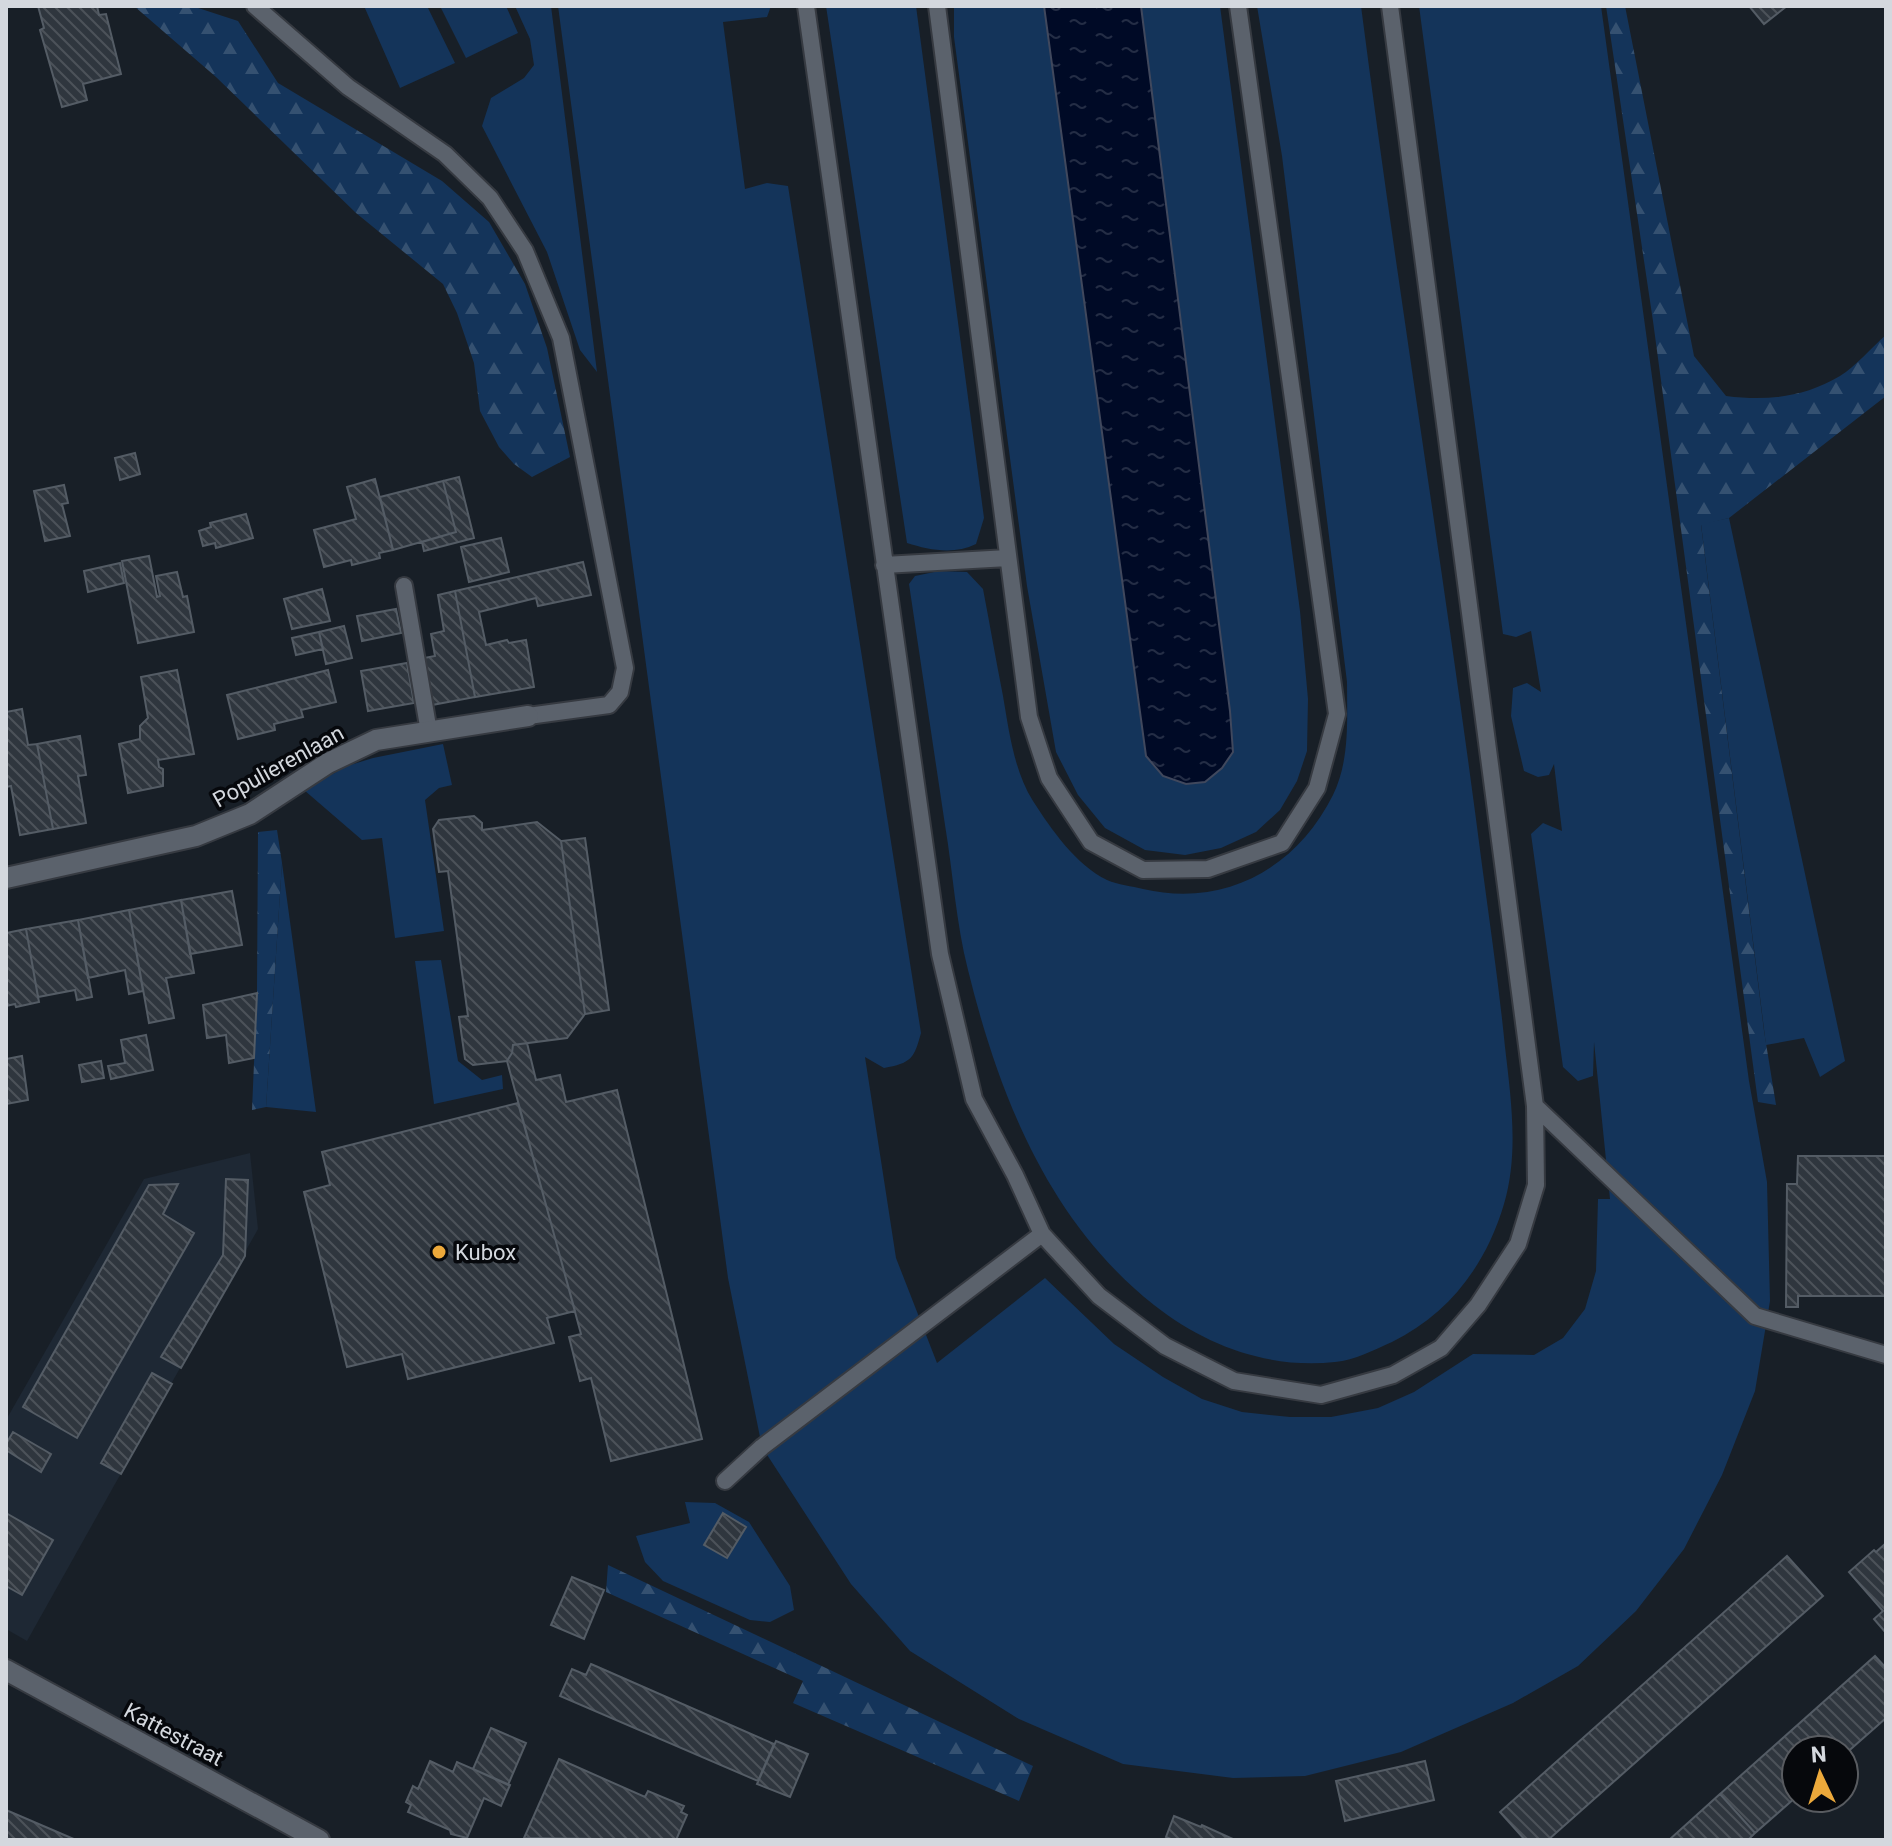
<svg xmlns="http://www.w3.org/2000/svg" width="1892" height="1846" font-family="Roboto,sans-serif">
<style>
.built{fill:#1e2834}
.green{fill:#14345a}
.forest{fill:url(#forest-firs)}
.water{fill:url(#water-ripples);stroke:#40485d;stroke-width:2}
.building{fill:url(#building-back-hatch);stroke:#545c65;stroke-width:2}
.lines{fill:none;stroke-linecap:round;stroke-linejoin:round}
.lane-casing{stroke:#363a41;stroke-width:20}
.street-casing{stroke:#363a41;stroke-width:24}
.lane{stroke:#5b626c;stroke-width:16}
.street{stroke:#5b626c;stroke-width:20}
.poi-dot{fill:#eca93b;stroke:#06080c;stroke-width:3}
.labels{text-anchor:middle;stroke-width:7;stroke-linejoin:round;paint-order:stroke}
.street-label{font-size:22px;fill:#d4d8de;stroke:#06080c}
.poi-label{font-size:22px;fill:#d4d8de;stroke:#06080c;text-anchor:start}
</style>
<defs>
<pattern id="forest-firs" width="22" height="20" patternUnits="userSpaceOnUse" patternTransform="scale(2)"><rect width="22" height="20" fill="#14345a"/><path d="M5 1l3.5 6h-7zM16 11l3.5 6h-7z" fill="#355171"/></pattern>
<pattern id="water-ripples" width="26" height="14" patternUnits="userSpaceOnUse" patternTransform="scale(2)"><rect width="26" height="14" fill="#000a26"/><path d="M2 4q2-2 4 0t4 0M15 11q2-2 4 0t4 0" fill="none" stroke="#242d45"/></pattern>
<pattern id="building-back-hatch" width="6" height="6" patternUnits="userSpaceOnUse" patternTransform="scale(2)"><rect width="6" height="6" fill="#2f363e"/><path d="M-1 5l2 2M0 0l6 6M5-1l2 2" fill="none" stroke="#4c5259"/></pattern>
</defs>
<rect width="100%" height="100%" fill="#181f27"/>
<!-- built -->
<path class="built" d="M250 1153 258 1229 27 1641 6 1629V1420L144 1179Z"/>
<!-- green -->
<path class="green" d="M364 6H427L455 63 400 88Z
M440 6H506L518 33 466 58Z
M515 6H551L597 372 580 350 547 252 482 126 491 98 524 78 534 65 530 39Z
M558 6H771L767 17 723 22 745 189 767 183 788 186 921 1033C914 1059 911 1063 884 1068L865 1057 896 1258 937 1363 1045 1278 1114 1344 1163 1377 1202 1399 1242 1412 1290 1417H1331L1378 1408 1414 1392 1473 1354 1534 1355 1563 1338 1585 1309 1596 1271 1598 1199H1610L1594 1042 1593 1076 1578 1081 1563 1067 1531 834 1543 823 1562 831 1554 764 1549 775 1538 777 1524 771 1511 716 1513 688 1527 683 1541 692 1531 631 1516 637 1503 634 1419 6H1601L1749 1081 1767 1182 1770 1301 1755 1391 1722 1475 1684 1549 1636 1611 1578 1666 1513 1703 1401 1752 1305 1776 1233 1778 1123 1764 1019 1719 910 1651 851 1584 762 1447 728 1278Z
M826 6H916L984 518 976 544C954 555 929 550 907 543Z
M954 6H1044L1146 756 1163 776 1222 768 1233 752 1230 711 1141 6H1220L1300 611 1308 699 1307 751 1297 781 1280 810 1256 832 1221 848 1185 855 1145 850 1105 828 1078 795 1056 752 1027 586 954 37Z
M1257 6H1361C1398 293 1445 578 1482 865 1490 925 1499 986 1505 1047 1511 1099 1519 1153 1504 1204 1486 1265 1449 1314 1392 1342 1374 1350 1355 1360 1335 1362 1269 1369 1206 1346 1154 1305 1049 1222 999 1096 968 970 956 923 953 873 945 825 933 745 921 664 909 584L915 576 939 571 967 572 983 589C990 625 996 661 1003 696 1009 731 1014 771 1033 801 1051 829 1076 865 1107 880 1118 885 1132 886 1143 889 1224 908 1296 869 1333 795 1350 760 1347 720 1347 682L1282 156Z
M1729 518 1845 1061 1820 1077 1804 1038 1766 1045 1701 524Z
M443 744 452 785 439 788 425 800 444 931 395 938 382 838 362 840 304 790 347 766 373 758Z
M282 863 316 1112 266 1107Z
M441 960 458 1061 482 1080 502 1075 503 1089 434 1104 415 961Z
M685 1502 715 1503 749 1522 790 1586 794 1610 770 1622 750 1620 663 1581 645 1562 636 1536 690 1523Z"/>
<!-- forest -->
<path class="forest" d="M134 6H192L238 21 278 83 442 181 489 222 525 284 547 348 570 457 532 477 514 464 499 447 480 411 474 363 457 313 443 284 356 213 216 77Z
M1606 6H1625L1694 356 1726 396C1766 401 1803 398 1840 376 1856 366 1871 348 1886 335V396L1729 518 1701 525 1764 1031 1776 1105 1758 1102 1653 321Z
M277 830 282 863 266 1107 252 1110 257 993 258 832Z
M608 1565 1033 1766 1019 1801 793 1703 803 1681 606 1592Z"/>
<!-- water -->
<path class="water" d="M1044 6H1141L1230 711 1233 752 1222 768 1205 782 1186 784 1163 776 1146 756Z"/>
<!-- building -->
<path class="building" d="M38 6H97L99 15 106 14 121 74 83 84 87 100 62 107 40 30 44 28Z
M1749 6H1787L1764 24Z
M135 453 140 474 120 480 115 458Z
M459 477 474 538 424 551 422 542 456 532 443 481Z
M375 479 393 550 379 553 380 558 352 565 351 560 324 567 314 530 356 519 347 487Z
M443 481 456 532 393 550 380 497Z
M64 485 68 503 62 504 70 536 45 541 34 491Z
M246 514 253 538 216 548 215 543 203 546 199 531 211 527 210 523Z
M501 538 509 572 469 582 461 547Z
M149 556 157 597 160 596 156 576 177 572 183 597 187 596 194 632 138 643 122 561Z
M583 562 591 595 538 606 536 598 479 612 486 645 507 640 509 643 526 640 534 687 475 697 455 591Z
M120 563 124 583 88 592 84 571Z
M322 589 330 621 292 629 284 599Z
M455 591 475 697 432 705 424 658 435 656 431 634 444 631 438 595Z
M396 609 401 633 362 641 357 616Z
M344 626 352 658 326 664 319 632Z
M319 632 323 649 296 655 292 638Z
M407 663 414 703 368 711 361 671Z
M177 670 194 754 158 760 159 767 163 769V786L128 793 119 744 140 739V726L148 718 141 677Z
M328 670 336 702 301 710 303 717 274 724 275 730 238 739 227 695Z
M22 709 28 745 37 744 53 829 20 835 11 786 6 787V712Z
M80 736 86 775 78 776 86 823 53 829 37 744Z
M474 816 482 823V830L537 822 561 841 585 1014 567 1038 513 1045 512 1053 507 1061 473 1065 465 1059 459 1017 468 1016 448 871 439 872 433 829 439 820Z
M585 838 609 1010 585 1014 561 841Z
M232 891 242 945 190 954 181 900Z
M181 900 194 973 166 978 174 1018 149 1023 129 910Z
M129 910 143 991 129 994 125 970 88 978 78 920Z
M78 920 92 997 77 1000 75 990 38 997 26 929Z
M26 929 39 1002 16 1007 15 1004 6 1006V933Z
M257 993 254 1058 229 1063 226 1035 207 1038 203 1005Z
M146 1035 153 1070 111 1079 108 1066 125 1063 121 1040Z
M527 1043 536 1080 560 1075 566 1102 617 1090 702 1439 611 1461 591 1378 580 1381 569 1337 581 1334 507 1061 512 1053 513 1045Z
M22 1056 28 1100 6 1104V1059Z
M101 1061 104 1078 82 1082 79 1065Z
M518 1103 575 1311 547 1318 554 1343 408 1379 402 1354 347 1367 304 1192 330 1185 322 1152Z
M1798 1156H1886V1296H1798V1307H1786L1787 1184H1797Z
M226 1179 248 1180 245 1256 181 1368 161 1357 223 1255Z
M178 1184 163 1214 194 1233 77 1438 23 1407 149 1185Z
M152 1373 172 1384 121 1474 101 1463Z
M13 1432 51 1454 41 1472 6 1450V1444Z
M6 1513 53 1540 22 1595 6 1586Z
M723 1513 746 1527 727 1558 704 1545Z
M1886 1543V1633L1874 1619 1883 1611 1849 1572 1874 1550 1876 1552Z
M1787 1556 1823 1596 1548 1840H1525L1500 1812Z
M572 1577 604 1590 584 1639 551 1625Z
M1875 1656 1886 1668V1718L1844 1755V1750H1796V1797L1755 1833 1720 1794Z
M591 1664 774 1744 758 1781 560 1696 572 1669 586 1675Z
M491 1728 526 1743 508 1785 473 1769Z
M776 1741 808 1754 790 1797 757 1784Z
M559 1759 645 1797 648 1791 684 1806 681 1812 687 1815 676 1840 524 1838Z
M430 1761 453 1772 457 1762 510 1785 501 1806 484 1798 467 1838 451 1834 450 1830 408 1812 411 1805 406 1802 413 1786 418 1789Z
M1425 1761 1434 1800 1345 1821 1336 1781Z
M1720 1794 1755 1833 1748 1840H1669Z
M6 1810 76 1840H6Z
M1174 1816 1201 1827 1202 1825 1235 1840H1173L1166 1837Z"/>
<g class="lines">
<defs>
<path id="lane" d="M255 6 348 87 445 154 490 198 525 251 561 338 625 668 620 692 609 705 528 716
M806 6 940 954 974 1099 1015 1175 1042 1234 1099 1296 1165 1346 1234 1381 1321 1395 1393 1375 1441 1348 1478 1305 1518 1244 1536 1185 1535 1106 1390 6
M937 6 1029 717 1049 778 1091 842 1143 870 1208 869 1282 843 1317 788 1337 714 1238 6
M884 565 1008 558
M404 586 429 732
M1535 1106 1755 1316 1886 1355
M725 1481 762 1447 1042 1234"/>
<path id="street" d="M6 878 196 836 250 814 328 763 376 740 528 716
M6 1670 319 1840"/>
</defs>
<!-- lane casing -->
<use href="#lane" class="lane-casing"/>
<!-- street casing -->
<use href="#street" class="street-casing"/>
<!-- lane -->
<use href="#lane" class="lane"/>
<!-- street -->
<use href="#street" class="street"/>
</g>
<!-- markers -->
<circle class="poi-dot" cx="439" cy="1252" r="8"/>
<g class="labels">
<!-- street labels -->
<g class="street-label">
<text transform="translate(278 766) rotate(-29)" y="8">Populierenlaan</text>
<text transform="translate(174 1734) rotate(28)" y="8">Kattestraat</text>
</g>
<!-- poi labels -->
<g class="poi-label">
<text x="455" y="1260">Kubox</text>
</g>
</g>
<!-- border -->
<rect width="1892" height="1846" fill="none" stroke="#d4d8de" stroke-width="16"/>
<!-- north arrow -->
<g transform="translate(1820 1774) rotate(356)"><circle r="38" fill="#06080c" stroke="#585b60" stroke-width="2"/>
<path d="M0-6L14 30L0 20L-14 30Z" fill="#eca93b"/>
<text y="-12" font-size="22" font-weight="bold" text-anchor="middle" fill="#d4d8de">N</text>
</g>
</svg>
